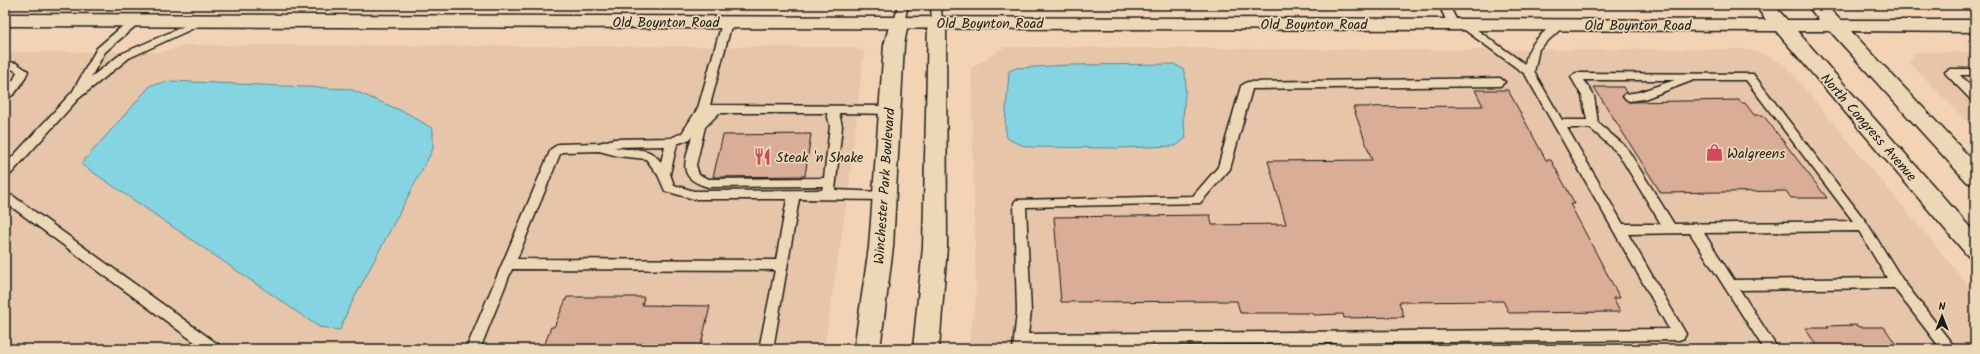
<svg xmlns="http://www.w3.org/2000/svg" width="1980" height="354" font-family="Kalam,sans-serif">
<style>
.built{fill:#e7c5a8}
.water{fill:#85d4e2;stroke:#5b8a93}
.building{fill:#daad97;stroke:#1c1c1c}
.lines{fill:none;stroke-linecap:round;stroke-linejoin:round}
.lane-casing{stroke:#1c1c1c;stroke-width:3}
.street-casing{stroke:#1c1c1c;stroke-width:3}
.secondary-casing{stroke:#1c1c1c;stroke-width:3}
.lane{fill:#edd8b6;fill-rule:evenodd}
.street{fill:#edd8b6;fill-rule:evenodd}
.secondary{fill:#edd8b6;fill-rule:evenodd}
.labels{text-anchor:middle;stroke-width:3.5;stroke-linejoin:round;paint-order:stroke}
.street-label{font-size:14px;fill:#1c1c1c;stroke:#edd8b6}
.poi-label{font-size:14px;fill:#1c1c1c;stroke:#edd8b6;text-anchor:start}
</style>
<rect width="100%" height="100%" fill="#f2d4b4"/>
<filter id="ink" filterUnits="userSpaceOnUse"><feTurbulence type="fractalNoise" baseFrequency=".025" numOctaves="2"/><feDisplacementMap in="SourceGraphic" scale="8" xChannelSelector="R" yChannelSelector="G"/><feConvolveMatrix kernelMatrix="1 2 1 2 8 2 1 2 1" color-interpolation-filters="sRGB"/></filter>
<g filter="url(#ink)">
<!-- built -->
<path class="built" d="M189 45 851 47 864 51 849 188 824 349H5V52H160Z
M1005 47 1480 50 1745 49 1766 55 1785 65 1975 293V349H968L976 298 971 68Z
M1916 52H1975V130L1909 62Z"/>
<!-- water -->
<path class="water" d="M1174 64 1183 69 1186 80 1183 119 1186 138 1176 146 1116 148 1028 147 1014 142 1007 138 1005 125 1009 71 1016 68 1069 65Z
M171 81 350 89 409 114 433 129V149L348 310 340 330 319 327 81 164 151 85Z"/>
<!-- building -->
<path class="building" d="M1594 87H1623L1626 92 1622 97 1629 102 1739 100 1741 103H1745L1754 115H1763L1827 198H1791L1786 191 1661 193Z
M1475 90H1508L1546 160H1551L1575 204H1570L1620 298H1613L1620 312 1509 313 1503 301 1399 302 1404 317 1344 318 1343 314 1313 315 1312 313H1240L1237 301 1061 302 1054 217 1210 215 1212 225 1286 224 1268 161 1372 160 1353 107 1483 106Z
M811 134 805 176 713 177 723 135Z
M567 297H644L642 305 710 306 700 349H543L551 327H554Z
M1857 325 1858 327H1884L1899 349H1819L1805 328H1829L1827 326Z"/>
<g class="lines">
<defs>
<path id="lane" d="M898 5H908L904 23 899 26 894 23Z
M931 5H941L942 23 941 25 937 26 932 23Z
M1439 5H1449L1458 23 1462 21 1466 22 1525 64C1528 43 1541 35 1556 22H1564L1565 24 1564 26 1539 49 1534 72 1562 120H1587L1582 96 1571 77 1576 73 1753 74 1867 223 1902 279 1956 349H1941L1894 288 1740 290 1778 349H1764L1690 233 1628 234 1686 334 1684 338 1679 340 1027 346V349H1013L1017 312 1014 203 1016 200 1193 196 1218 167 1241 86 1247 82 1500 78 1505 82 1500 86 1252 89 1230 169 1200 203 1026 207 1031 312 1028 334 1669 329 1525 74 1458 25 1453 27 1449 26ZM1584 80H1675L1639 92 1625 94 1623 97 1629 101 1644 99 1694 80H1746L1853 221 1674 224 1626 147 1598 123 1594 96ZM1567 128H1590L1618 153 1661 224H1623ZM1859 231 1887 278 1734 280 1704 233Z
M136 17 141 20 140 22 105 52 91 77 121 54 200 19 204 18 209 21 129 58 78 99 9 176 5 177V165L73 91 97 48 132 18Z
M727 20 732 23 710 105 889 106 895 110 889 114 839 113 842 126 835 190 883 192 887 193 889 196 887 199 883 200 799 199 773 349H759L775 270 512 269 480 349H466L551 149 559 144 599 143 614 139 671 138 682 133 698 108 722 23ZM719 113H827L830 126 824 178 709 179 699 175 696 165 705 127ZM692 136C685 163 676 178 708 187L823 186 822 190 694 191 674 185 670 174 677 144 690 139ZM665 146 661 162C647 144 634 152 614 147ZM599 151 618 156 646 159 658 175 665 191 694 199H787L776 260 517 259 560 154 562 152Z
M5 62 16 63 28 71C24 81 16 96 5 99V89L14 79 17 72 10 68H5Z
M1950 69H1975V75H1960L1975 91V101L1971 100 1946 74 1945 72Z
M5 194 13 196 219 345 221 349H204L5 202Z"/>
<path id="street" d="M899 17 906 19 908 23 904 45 893 247 880 349H854L869 247 884 45 890 23 892 19Z
M937 17 944 19 946 23 947 247 939 349H913L923 247 928 23 930 19Z"/>
<path id="secondary" d="M1755 5H1774L1787 20H1819L1807 5H1826L1840 20H1975V32L1851 31 1975 163V185L1967 182 1830 31H1797L1975 233V258L1967 255 1776 31 5 26V14L1766 20Z"/>
</defs>
<!-- lane casing -->
<use href="#lane" class="lane-casing"/>
<!-- street casing -->
<use href="#street" class="street-casing"/>
<!-- secondary casing -->
<use href="#secondary" class="secondary-casing"/>
<!-- lane -->
<use href="#lane" class="lane"/>
<!-- street -->
<use href="#street" class="street"/>
<!-- secondary -->
<use href="#secondary" class="secondary"/>
</g>
</g>
<!-- icons -->
<defs>
<symbol id="shop-bare" viewBox="-9 -9 18 18"><path d="M-5-2.5h2.3a2.7 3.5 0 0 1 5.4 0H5L5.5 6h-11ZM-1.5-2.5h3a1.5 2.3 0 0 0-3 0Z" fill="#d1495b" stroke="#edd8b6" stroke-width="2.5" paint-order="stroke"/></symbol>
<symbol id="restaurant-bare" viewBox="-9 -9 18 18"><path d="M-5-6h1v4h1v-4h1v4h1v-4h1v5L-1.5 .5V6h-2V.5L-5-1ZM5-6V6H3V1.5H1.5Q1.5-4 5-6Z" fill="#d1495b" stroke="#edd8b6" stroke-width="2.5" paint-order="stroke"/></symbol>
</defs>
<g fill-rule="evenodd">
<use href="#shop-bare" x="1702" y="140" width="25" height="25"/>
<use href="#restaurant-bare" x="750" y="144" width="25" height="25"/>
</g>
<g class="labels">
<!-- street labels -->
<g class="street-label">
<text x="666" y="27">Old Boynton Road</text>
<text x="990" y="28">Old Boynton Road</text>
<text x="1314" y="29">Old Boynton Road</text>
<text x="1638" y="30">Old Boynton Road</text>
<text transform="translate(1869 127) rotate(49)" y="5">North Congress Avenue</text>
<text transform="translate(884 186) rotate(-86)" y="5">Winchester Park Boulevard</text>
</g>
<!-- poi labels -->
<g class="poi-label">
<text x="1727" y="158">Walgreens</text>
<text x="776" y="162">Steak 'n Shake</text>
</g>
</g>
<!-- margin -->
<rect width="1980" height="354" fill="none" stroke="#edd8b6" stroke-width="20"/>
<rect x="10" y="10" width="1960" height="334" fill="none" stroke="#1c1c1c" stroke-width="1.5" filter="url(#ink)"/>
<!-- north arrow -->
<g transform="translate(1942 316)" stroke="#edd8b6" stroke-width="3" paint-order="stroke">
<path d="M0-3L7 15L0 10L-7 15Z" fill="#1c1c1c"/>
<text y="-6" font-size="11" font-weight="bold" text-anchor="middle" fill="#1c1c1c">N</text>
</g>
</svg>
